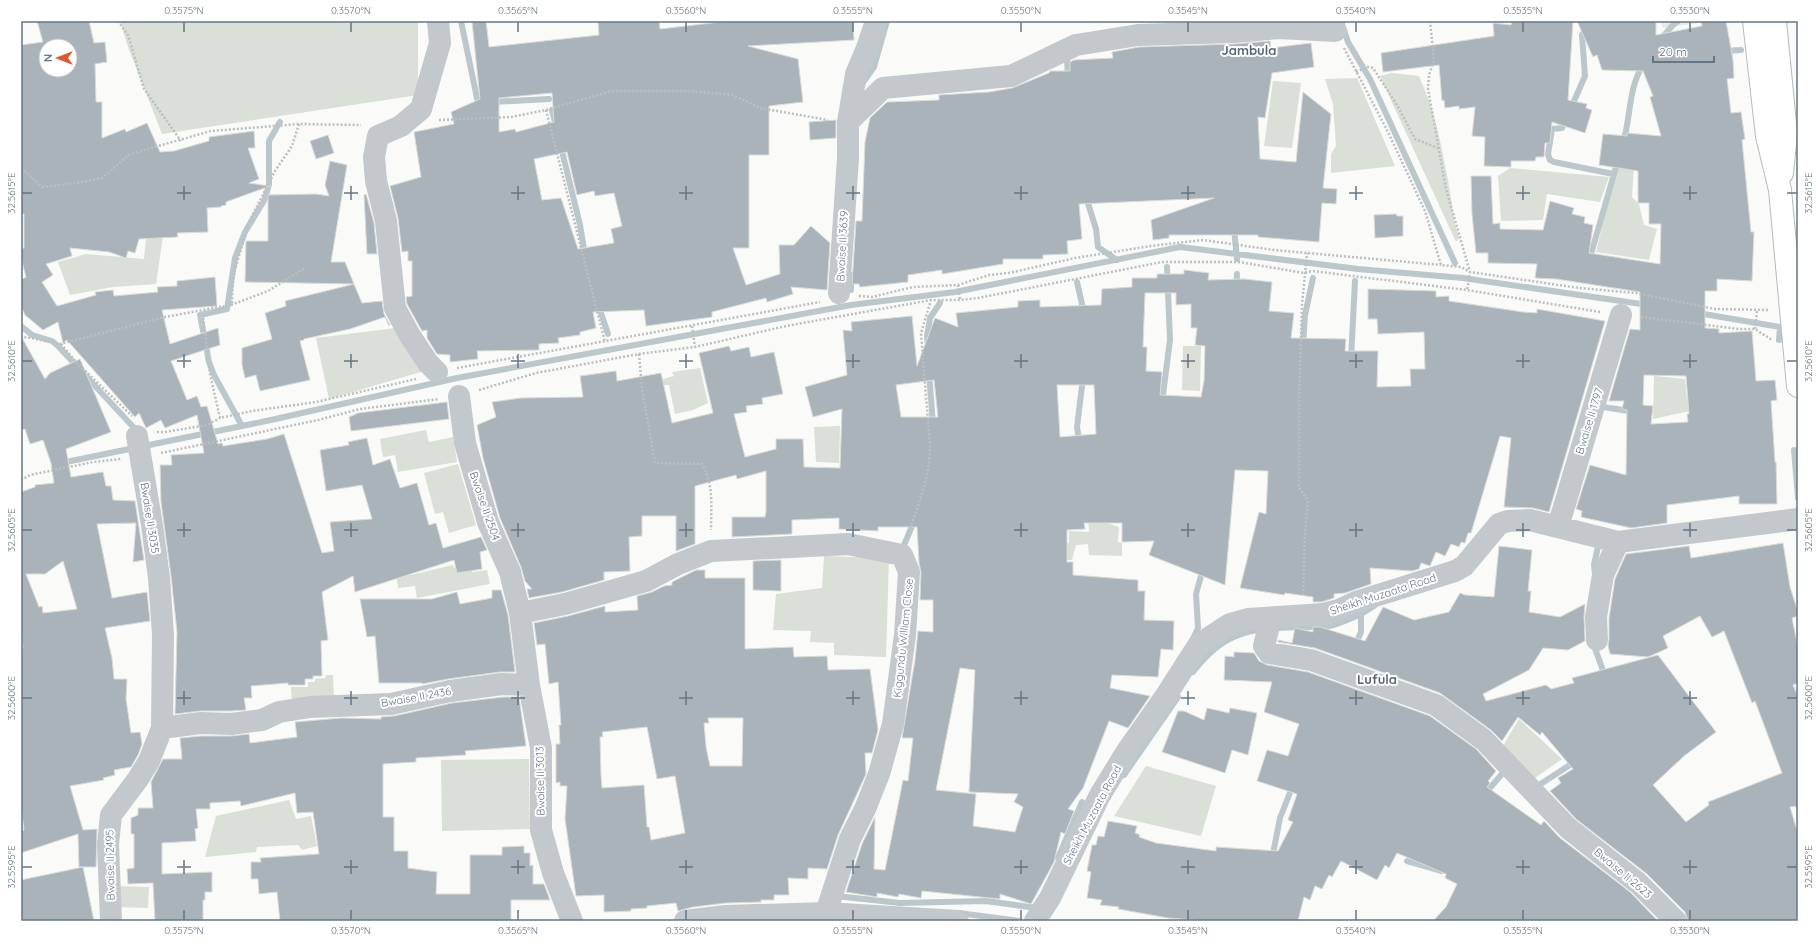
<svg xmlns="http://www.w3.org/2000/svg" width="1819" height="942" font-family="Quicksand,sans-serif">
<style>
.built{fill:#e8e9e9}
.green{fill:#dadfd7}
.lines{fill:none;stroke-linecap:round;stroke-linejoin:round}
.stream{stroke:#bbc7cb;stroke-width:6}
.building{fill:#aab3b9;stroke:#dcdcda;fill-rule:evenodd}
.major-casing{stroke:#b5babe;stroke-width:24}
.path{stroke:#bbbfc2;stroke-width:2.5;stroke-dasharray:2 2;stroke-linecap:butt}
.minor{stroke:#c3c8cc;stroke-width:22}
.major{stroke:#fff;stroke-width:22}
.ticks{fill:none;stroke:#657683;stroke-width:1.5}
.labels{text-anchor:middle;stroke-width:4;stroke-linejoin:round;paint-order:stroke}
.street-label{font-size:11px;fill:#657683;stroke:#fff}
.quarter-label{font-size:13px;font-weight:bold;fill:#57646e;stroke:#fff}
.neatline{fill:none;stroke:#657683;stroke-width:1.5}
.ticks-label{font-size:10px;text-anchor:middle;fill:#657683}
</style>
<rect width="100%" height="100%" fill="#fafaf8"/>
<!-- built -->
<path class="built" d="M1660 21H1713L1663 28Z"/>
<!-- green -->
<path class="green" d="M120 21H418V95L162 134 128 47Z
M1392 73 1419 76 1430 103 1438 131 1448 180 1455 224 1459 238 1456 242 1380 76Z
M1357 78 1395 166 1331 173V154L1336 146 1333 104 1325 79Z
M1273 81 1301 83 1292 148 1264 146Z
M1617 164 1634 166 1632 197 1639 204 1644 225 1657 229 1649 260 1596 252Z
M1510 168 1609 177 1600 202 1547 194 1543 220 1501 221 1498 176Z
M147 228 164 229 156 284 113 287 70 295 58 262 86 254 144 259Z
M403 327 431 369 329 399 316 338Z
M1183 346H1201L1200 391 1182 390Z
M700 368 708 403 693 410 675 414 669 385H663L660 380 674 376 672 372Z
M1654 376 1685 379 1687 400 1717 410 1685 412 1653 419Z
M840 426 839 463 816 462 814 427Z
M426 430 429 442 453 437 457 462 398 472 395 455 383 457 380 439Z
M458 464 476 525 449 533 443 512 435 514 424 473Z
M1088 517 1119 527 1118 542 1122 543V556L1089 555 1088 544 1076 545 1072 560H1052L1047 545 1069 543V531L1089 532Z
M406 554 411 575 453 565 454 568 470 565 472 572 487 570 490 584 417 598 415 586 398 588 394 556Z
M824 556 889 558 886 657 834 655V643L810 642 811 631 773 630 776 594 822 588Z
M326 675H333L334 697 292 704 291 687H308V682H315V679L325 678Z
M1519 719 1562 759 1535 778 1501 749Z
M529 759 530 829 442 831 441 760Z
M1146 766 1216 786 1201 836 1114 816Z
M289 800 296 819 311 816 317 846 302 850 298 845 257 847 256 852 205 857 216 816Z
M115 886 149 887 148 908 113 907Z"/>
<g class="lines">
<!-- stream -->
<path class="stream" d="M461 21 478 103H483
M1341 21 1348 42 1370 79 1455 263
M1661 39 1672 26 1678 21
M1723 51 1741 50
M1067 58 1068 78
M862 84 874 67 887 21
M492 102 549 99
M1571 108 1585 76 1582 35 1586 28
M552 110 555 122
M1566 120 1562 128 1552 129 1548 154 1550 160 1554 162 1613 174
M1623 143C1631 118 1628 86 1644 64
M561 147 580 225 585 255
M1086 197 1096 229 1098 247 1117 260
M1234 228 1237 259
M1589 261 1618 160
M851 275V290
M1077 282 1084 313
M1236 287 1237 274
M598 304 608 334
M1698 313 1780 327 1779 340
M21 326 32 335 52 341 58 346 137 431
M1303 345 1305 315 1313 278
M928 347 927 336 930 318 940 303
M1351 359 1355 281
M929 372 933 425
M1162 402 1170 340 1167 267
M1597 406 1635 412
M242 426 214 375 209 362 200 315 227 309 235 258 245 232 265 199 269 184V141L280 122
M1079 439 1077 427 1083 378
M1794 450 1798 498
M66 462 271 420 457 378 851 305 955 292 1180 247 1358 269 1463 278 1648 305
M902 550 915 519
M1595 574 1594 565 1599 542
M1192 641 1198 628 1196 594 1203 569
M1593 643 1605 676
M1355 646 1361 632V614L1374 606
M1193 672C1224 631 1249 629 1298 627 1308 627 1319 627 1329 626 1340 624 1351 618 1361 614
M1124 775 1178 697
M1536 787 1576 761
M1484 795 1507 768
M1058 858 1082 802
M1272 859 1280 818 1293 785
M1407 861 1442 871
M836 896 900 903 986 901 1037 908
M959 913 1019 921"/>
</g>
<!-- building -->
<path class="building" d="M37 21H89L94 43 105 42 107 62 95 64 96 102H102V138L125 129 126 132 147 123 160 152 174 151 209 141V137L254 131 255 148H248L259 179 249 183 270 186 226 202V205L221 206V207L207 208 208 232 177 233 178 237 139 239 135 253 128 251 126 258 109 252 70 248 72 256 46 264 53 275 42 282 57 306 96 295 95 292 113 290 114 296 158 292 157 287 177 286V281L215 277 217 306 162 310 170 344 218 328 220 345 171 361 187 400 197 396 201 407 207 406 218 444 222 443 223 446 267 439 284 434 322 553 334 551 330 522 372 519 362 485 326 491 320 450 349 445 348 442 367 438 373 465 390 459 400 488 417 483 429 525 436 523 443 548 481 537 487 550 480 552 482 569 457 573 454 560 355 592 353 576 322 592 328 640 321 641 322 676H313V679H305V685H288V683L251 686 252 698H244L246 710 230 711H200L175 714 177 632 171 576 161 502 160 465H172L171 455 204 453 197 415 165 428 161 420 146 428 139 413 135 417 67 340 63 343 58 322 43 330 25 315 21 306V280L26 277 21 258V249L24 248V214H21V45L43 42ZM46 46H70V70H46Z
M472 21H486L489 47 599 35 598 21H659L660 29 729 21H853L854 40 748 46 798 59 803 102 769 106V155H749V248H733L746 285 780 274 779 245H794L811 226 830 243 827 290 791 287 793 294 767 302 766 298 712 312V317L646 326 644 310 593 312 596 328 580 332V335L558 338 559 343 539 344V350L477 351 478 359 450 362V355L437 354 427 338V330L422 331 407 304 406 297 412 296V261H408V251L402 252 398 218 390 186 421 177 414 132 454 124 451 112 480 99ZM552 93 554 122 516 132 515 129 499 132V98ZM567 152 577 195 594 191 595 196 614 193 622 226 611 229 614 243 578 249 561 198 542 200 534 159Z
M1512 21H1573L1568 100 1587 104 1586 108 1592 110 1585 133 1552 122 1550 143H1545L1544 157H1536L1535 161H1511V167L1484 166 1485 137 1472 136 1475 107 1459 109V106L1445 108 1444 100 1442 101 1439 65 1383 72 1381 53 1494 36 1493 23 1511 25Z
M1577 21H1656V35L1702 26 1701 21H1726L1733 60 1734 78 1727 79 1731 113 1741 112 1745 139 1742 140 1751 232H1754L1752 281 1717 279V291H1705V328L1719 329V333L1752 331 1756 381 1775 380 1777 400 1771 401 1775 462H1776L1777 504H1739V496L1667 505V523L1631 528 1581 517 1582 511 1576 509 1590 465 1626 475 1627 410 1622 409 1624 401H1609L1630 329 1640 330V292L1556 279 1535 278 1537 264 1488 263V253H1476L1472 214 1471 176H1491L1493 224 1500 223V229L1543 230 1550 201 1574 208 1572 214 1585 217 1584 223 1593 225 1589 253 1660 264 1661 224H1649V203H1638V171L1599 165 1603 134 1627 136V133L1661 136 1650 97 1653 96 1643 71 1602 70 1597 55 1593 57ZM1644 375 1686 376 1689 414H1687L1688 422 1651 424 1653 406 1643 405Z
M1270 41 1271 48 1311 43 1314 67 1272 73 1265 118 1258 117 1260 159 1296 162 1303 92 1331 114 1323 188 1337 189 1336 204 1322 203 1319 242 1258 237V235H1169V238L1153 240 1151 220 1214 198 1079 204 1082 239 1067 241 1068 254 1043 255V259H1003V264L942 274V270L908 275V282L860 287 859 284H852L856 221H862L865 142 870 118 887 102 939 100V95L989 92 1012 88 1049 73 1050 71H1070V62L1074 60 1113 58 1112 52 1139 47 1234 44Z
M836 120V138L810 140 809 122Z
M328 135 334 153 316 159 310 141Z
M330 161 347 165 331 262H345L354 284 245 282 246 241H268V195L316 194 329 196 325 185Z
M366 194 374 223 377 254H367L364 195Z
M1396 214 1397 216H1403V236L1375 238 1374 215Z
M1184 270 1209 273 1208 280 1244 279 1272 282 1269 311 1294 313 1291 338 1346 339 1345 351H1378L1377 387 1411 386 1410 369H1425L1424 332 1378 334 1377 319H1368V289L1436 291V297L1449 296V301L1523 312 1537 313V309L1605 321 1549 512 1533 508 1504 507 1511 438 1500 436 1471 533H1468L1465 543 1461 542 1459 547 1451 544 1445 556 1436 552 1430 566 1421 563 1419 569 1412 571 1370 568 1371 584 1345 593 1334 594V598L1321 602H1313V597L1285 593 1284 595 1240 588 1259 512 1266 514 1268 471 1235 470 1225 585 1149 555 1154 541 1122 542V523H1084L1085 529 1067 530V562H1073V575L1138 580V591H1145L1144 620 1174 621 1173 650 1161 649 1158 677 1112 675 1110 688 1150 696 1128 728 1109 721 1083 788 1068 809 1074 811 1065 834 1061 832 1054 862 1031 904 1000 894V899L922 891 921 898 899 894 898 897 877 893V897L846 892 862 844 875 817 874 869 885 870 903 780 908 781 913 738H902L915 660 918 631 933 632V600H920L921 572 919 563 917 527H878V531L839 529V518L792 520V534L732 537V517H765L766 512V471L737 479 736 475 695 486V544L676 551V516H642V536L629 537 630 571 604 572V580L562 592 529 598 527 589H532L525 581 521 567 500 518 483 458 477 425 496 417 492 402 521 398 583 397 580 376 616 371 617 381 661 373 672 423 713 413 699 353 729 346 731 351 749 347 751 357 774 352 783 394 762 398 763 404 746 406 747 412 734 414 745 457 776 449V439H803L804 467 840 468 842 409 813 417 805 387 847 375 843 330 852 331 851 322 912 316 917 366 935 318 958 327 956 313 1018 307V301L1040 300V307L1101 305 1102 289 1132 287V278H1157V274H1184ZM1145 293H1176V305L1191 304V328H1197L1195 345 1205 346 1204 381 1201 397 1160 395 1162 372 1146 371 1147 347H1143ZM934 380 938 417H901L896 385ZM1057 385H1094L1096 434 1060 437ZM960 668 975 670 969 792 1018 794 1014 802 1023 807 1015 832 973 826 976 794 936 790Z
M354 284 362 303 382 301 384 314 390 325 389 326 385 317 350 329 304 339V340L300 341 310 380 260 391 256 375 245 378 242 365V348L272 339 265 313 286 306 285 301Z
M21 336 45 379 50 373 80 359 111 432 66 449 71 477 103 472 106 486H111L113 500 135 501 144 560 133 562 136 523 97 524 112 598 147 592 150 621 105 628 112 658 114 679H127L126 699 131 733 140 732 142 744 138 755 131 767 114 770 115 775 103 778 104 780 70 786 83 830 97 829 96 867H83L94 921H21V880L83 867H79L78 834 21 853V831L24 830 21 806V648H23L21 633V492L35 487V485L54 483 51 463 43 440 30 444 25 429 21 430ZM63 561 77 609 43 613 42 606 39 607 26 574H45Z
M447 402 449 419 351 431 349 417 358 413Z
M1783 543 1790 587 1798 612V616L1792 618 1798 648V683L1793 685 1798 697V810L1795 806 1790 807 1798 834V921H1688L1685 912 1647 874 1576 819 1550 791 1561 783 1558 778 1573 769 1542 732 1540 735 1518 717 1502 741 1491 730 1440 693 1315 648 1278 642V640L1292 643 1295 628 1313 632V627H1320L1365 641 1383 607 1414 620 1449 612 1460 593 1465 595 1494 597 1499 546 1532 550 1528 591H1531L1529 612 1560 617 1585 604 1584 617 1585 641 1568 650 1543 648 1529 670 1483 694 1486 701 1546 685 1551 689 1574 683 1572 678 1658 655 1716 732 1684 756 1653 785 1686 822 1709 805 1708 802 1782 773 1755 701 1752 703 1724 631 1712 637 1700 616 1663 636 1668 648 1648 657 1610 654 1608 646 1609 639V618L1615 579 1626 554 1689 546 1691 558Z
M781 560V591L753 590V561Z
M696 570H705V578H745V649L793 647 794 657 827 656 828 670 870 669 878 730 872 753H865L866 774 838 835 827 869 808 868V879L788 878 789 895H774V900H761V902L726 903 693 907 678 911 676 903 647 906V908L631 909V911L604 912V895L576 896 565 819 567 786H560V782L556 783V744H560L559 725H561L558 682 549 684 545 644 537 645 534 623 568 616 605 606V612L638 610 637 596 652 592 664 586 672 585V582ZM708 718H743L742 766H710L706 747 704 723H709ZM647 727 657 779 675 776 685 833 651 840 649 827H647L644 785 602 788 601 775 600 737H603L602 732Z
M492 590H501L508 615 515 672H500L448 679 422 684V683H379L375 636 367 637 360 599H432L457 592 460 604 492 598Z
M1234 652 1254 653 1259 661 1267 665 1308 672 1430 716 1476 749 1496 771 1488 781 1490 783 1487 787 1541 825 1544 821 1560 838 1630 892 1658 921H1433L1446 907 1457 884 1445 878 1446 874 1397 853 1389 868 1385 865 1377 880 1341 861 1332 877 1329 875 1322 889 1315 886 1310 900 1304 897 1298 921H1194L1195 920 1168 918 1118 909 1119 907 1100 905 1102 900 1087 898 1091 872 1087 871 1092 845H1096L1098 836 1104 837 1108 821 1137 826 1135 833 1140 835 1139 837 1156 843 1216 851V847L1278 851 1293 822 1288 820 1297 794 1257 781 1267 750 1288 756 1299 724 1264 712 1272 682 1224 680 1225 656 1234 657Z
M503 697H519L526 746 465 751 466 755 416 758V762L383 764V817H394V851H408V868L437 872 436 894H470V855H502V847L524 846V853H530V866L533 865V884H544L550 900H511V921H280L277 892 259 894 258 879H251V862H261L260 858 319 854 313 812 297 813 295 793 241 806 240 801 210 803V809H196L198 828 195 829 196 841 162 843V874L212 872V892H205V900H203V921H155L153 883 128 884 127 869 134 868V834H131V818L138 815V808H153L151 782 163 759H182L180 738 202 736H231L249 734 250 743 297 737 295 722 341 718 381 719V717L394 716 452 703Z
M1207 708 1229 713 1230 708 1257 713 1248 755 1232 750 1225 773 1162 752 1178 711H1184L1204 720Z"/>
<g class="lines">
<defs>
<path id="major" d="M1754 21 1767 136 1780 190 1798 386
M1775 21 1786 134 1782 173"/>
</defs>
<!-- major casing -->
<use href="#major" class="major-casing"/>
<!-- path -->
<path class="path" d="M118 21 128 35 144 89 181 141
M1430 21 1434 60 1429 75 1428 89 1446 189 1470 272 1579 288 1636 293 1715 309 1770 310
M1344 48 1388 132 1425 211 1441 265 1461 267 1470 272 1467 290
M1356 72 1368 67 1373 68 1397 105 1415 139 1438 148
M546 110 605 342
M439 120 511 117 546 110 612 91H690L733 95 760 108 828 120
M299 124 292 146 275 171 249 222 233 276 232 304 203 316 210 374 220 418 252 411 316 402 416 379
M21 168 42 187 77 183 102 178 130 154 211 131 299 124 361 125
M958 285 960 300
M859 296 872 297 913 287 958 285 989 275 1009 273 1075 258 1151 246 1203 240 1274 250 1441 265
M231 305 268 291 305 268
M1641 317 1739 329H1755L1772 340
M692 326 695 347
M1755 329 1757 311
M21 340 26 337 60 344 160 318 224 306
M61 344 77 363 132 416
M639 354 642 389 655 463 702 464C714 484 711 508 711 530
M457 368 820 302
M479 390 536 373 639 354 695 347 786 326 931 300H960L978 298 1162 262H1239L1304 273 1312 271 1467 290 1600 312
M157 432H165L207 425 220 418
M161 453 318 420 360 409 439 399
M21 480 30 475 93 462 121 459
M907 536C918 507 930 477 930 446L921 333 931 300
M1303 595 1305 532 1308 501 1299 487V400L1302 305 1307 253"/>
<!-- minor -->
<path class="minor" d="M848 122 883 88 1011 76 1076 45 1138 35 1234 32 1279 28 1335 31
M839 293 848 158V122L856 74 867 48 876 21
M437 372 428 363 409 334 395 308 386 221 376 181 374 157 378 136 401 126 421 109 440 43 438 21
M459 396 465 443 488 522 510 572 520 613 529 685 541 748V830L553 873 572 921
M1558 527 1621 315
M520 613 565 604 646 581 678 564 711 551 848 544 902 555 909 572 905 635 893 724 879 774 865 809 850 839 826 913
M1271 618 1264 646 1269 653 1311 660 1436 705 1484 740 1568 828 1638 883 1676 921
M1597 640 1596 617 1603 575 1618 542
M162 728 201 723 231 724 262 720 279 712 310 707 391 704 450 691 502 684 529 685
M111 921 108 844 111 815 138 779 149 761 162 728 163 634 159 578 152 525 137 436
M685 921 726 916 826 913 958 921
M1035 921 1050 898 1100 795 1127 751 1167 694 1199 644 1230 624 1248 619 1323 614 1339 610 1356 602 1455 571 1464 566 1499 524 1508 521 1530 520 1618 542 1798 519"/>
<!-- major -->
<use href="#major" class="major"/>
</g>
<!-- ticks -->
<path class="ticks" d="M184 22V32M351 22V32M518 22V32M686 22V32M853 22V32M1021 22V32M1188 22V32M1356 22V32M1523 22V32M1690 22V32M184 186V200M351 186V200M518 186V200M686 186V200M853 186V200M1021 186V200M1188 186V200M1356 186V200M1523 186V200M1690 186V200M22 193H32M177 193H191M344 193H358M511 193H525M679 193H693M846 193H860M1014 193H1028M1181 193H1195M1349 193H1363M1516 193H1530M1683 193H1697M1787 193H1797M184 354V368M351 354V368M518 354V368M686 354V368M853 354V368M1021 354V368M1188 354V368M1356 354V368M1523 354V368M1690 354V368M22 361H32M177 361H191M344 361H358M511 361H525M679 361H693M846 361H860M1014 361H1028M1181 361H1195M1349 361H1363M1516 361H1530M1683 361H1697M1787 361H1797M184 523V537M351 523V537M518 523V537M686 523V537M853 523V537M1021 523V537M1188 523V537M1356 523V537M1523 523V537M1690 523V537M22 530H32M177 530H191M344 530H358M511 530H525M679 530H693M846 530H860M1014 530H1028M1181 530H1195M1349 530H1363M1516 530H1530M1683 530H1697M1787 530H1797M184 691V705M351 691V705M518 691V705M686 691V705M853 691V705M1021 691V705M1188 691V705M1356 691V705M1523 691V705M1690 691V705M22 698H32M177 698H191M344 698H358M511 698H525M679 698H693M846 698H860M1014 698H1028M1181 698H1195M1349 698H1363M1516 698H1530M1683 698H1697M1787 698H1797M184 860V874M351 860V874M518 860V874M686 860V874M853 860V874M1021 860V874M1188 860V874M1356 860V874M1523 860V874M1690 860V874M22 867H32M177 867H191M344 867H358M511 867H525M679 867H693M846 867H860M1014 867H1028M1181 867H1195M1349 867H1363M1516 867H1530M1683 867H1697M1787 867H1797M184 910V920M351 910V920M518 910V920M686 910V920M853 910V920M1021 910V920M1188 910V920M1356 910V920M1523 910V920M1690 910V920"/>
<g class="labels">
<!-- street labels -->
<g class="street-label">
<text transform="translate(842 246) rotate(-87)" y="4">Bwaise II 3639</text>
<text transform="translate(1589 421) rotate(-73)" y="4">Bwaise II 1797</text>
<text transform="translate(485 506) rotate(71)" y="4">Bwaise II 2504</text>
<text transform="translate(150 518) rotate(81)" y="4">Bwaise II 3035</text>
<text transform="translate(1383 594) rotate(-18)" y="4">Sheikh Muzaata Road</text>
<text transform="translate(903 638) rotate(-84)" y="4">Kiggundu William Close</text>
<text transform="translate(416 697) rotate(-10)" y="4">Bwaise II 2436</text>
<text transform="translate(540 781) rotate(-91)" y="4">Bwaise II 3013</text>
<text transform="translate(1092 815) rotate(-62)" y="4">Sheikh Muzaata Road</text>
<text transform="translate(110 865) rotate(-91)" y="4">Bwaise II 2495</text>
<text transform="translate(1623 873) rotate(40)" y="4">Bwaise II 2623</text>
</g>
<!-- quarter labels -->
<g class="quarter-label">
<text x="1249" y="55">Jambula</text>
<text x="1377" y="684">Lufula</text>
</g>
</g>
<!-- border -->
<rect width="1819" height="942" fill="none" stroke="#ffffff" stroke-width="44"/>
<!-- north arrow -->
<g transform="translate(58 58) rotate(270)"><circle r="19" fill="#ffffff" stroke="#c1c8cd"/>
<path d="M0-3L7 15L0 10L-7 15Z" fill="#e4572e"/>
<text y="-6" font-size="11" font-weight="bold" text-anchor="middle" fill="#657683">N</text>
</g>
<!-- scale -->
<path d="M1653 56v6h61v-6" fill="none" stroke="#657683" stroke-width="2"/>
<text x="1659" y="56" font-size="12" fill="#657683" stroke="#ffffff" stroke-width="3" paint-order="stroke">20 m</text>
<rect x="22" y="22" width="1775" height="898" class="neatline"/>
<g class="ticks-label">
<text x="184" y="14">0.3575°N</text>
<text x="351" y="14">0.3570°N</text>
<text x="518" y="14">0.3565°N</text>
<text x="686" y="14">0.3560°N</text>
<text x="853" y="14">0.3555°N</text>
<text x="1021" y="14">0.3550°N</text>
<text x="1188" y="14">0.3545°N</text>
<text x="1356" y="14">0.3540°N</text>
<text x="1523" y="14">0.3535°N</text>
<text x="1690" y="14">0.3530°N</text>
<text transform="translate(1808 193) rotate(-90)" y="4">32.5615°E</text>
<text transform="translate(11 193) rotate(-90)" y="4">32.5615°E</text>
<text transform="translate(1808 361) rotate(-90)" y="4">32.5610°E</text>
<text transform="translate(11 361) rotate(-90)" y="4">32.5610°E</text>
<text transform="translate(1808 530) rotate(-90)" y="4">32.5605°E</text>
<text transform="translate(11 530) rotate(-90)" y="4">32.5605°E</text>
<text transform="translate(1808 698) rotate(-90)" y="4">32.5600°E</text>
<text transform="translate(11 698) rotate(-90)" y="4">32.5600°E</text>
<text transform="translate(1808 867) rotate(-90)" y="4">32.5595°E</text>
<text transform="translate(11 867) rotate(-90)" y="4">32.5595°E</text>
<text x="184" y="934">0.3575°N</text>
<text x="351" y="934">0.3570°N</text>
<text x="518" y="934">0.3565°N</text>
<text x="686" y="934">0.3560°N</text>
<text x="853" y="934">0.3555°N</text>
<text x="1021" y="934">0.3550°N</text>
<text x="1188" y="934">0.3545°N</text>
<text x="1356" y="934">0.3540°N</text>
<text x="1523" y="934">0.3535°N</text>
<text x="1690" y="934">0.3530°N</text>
</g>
</svg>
